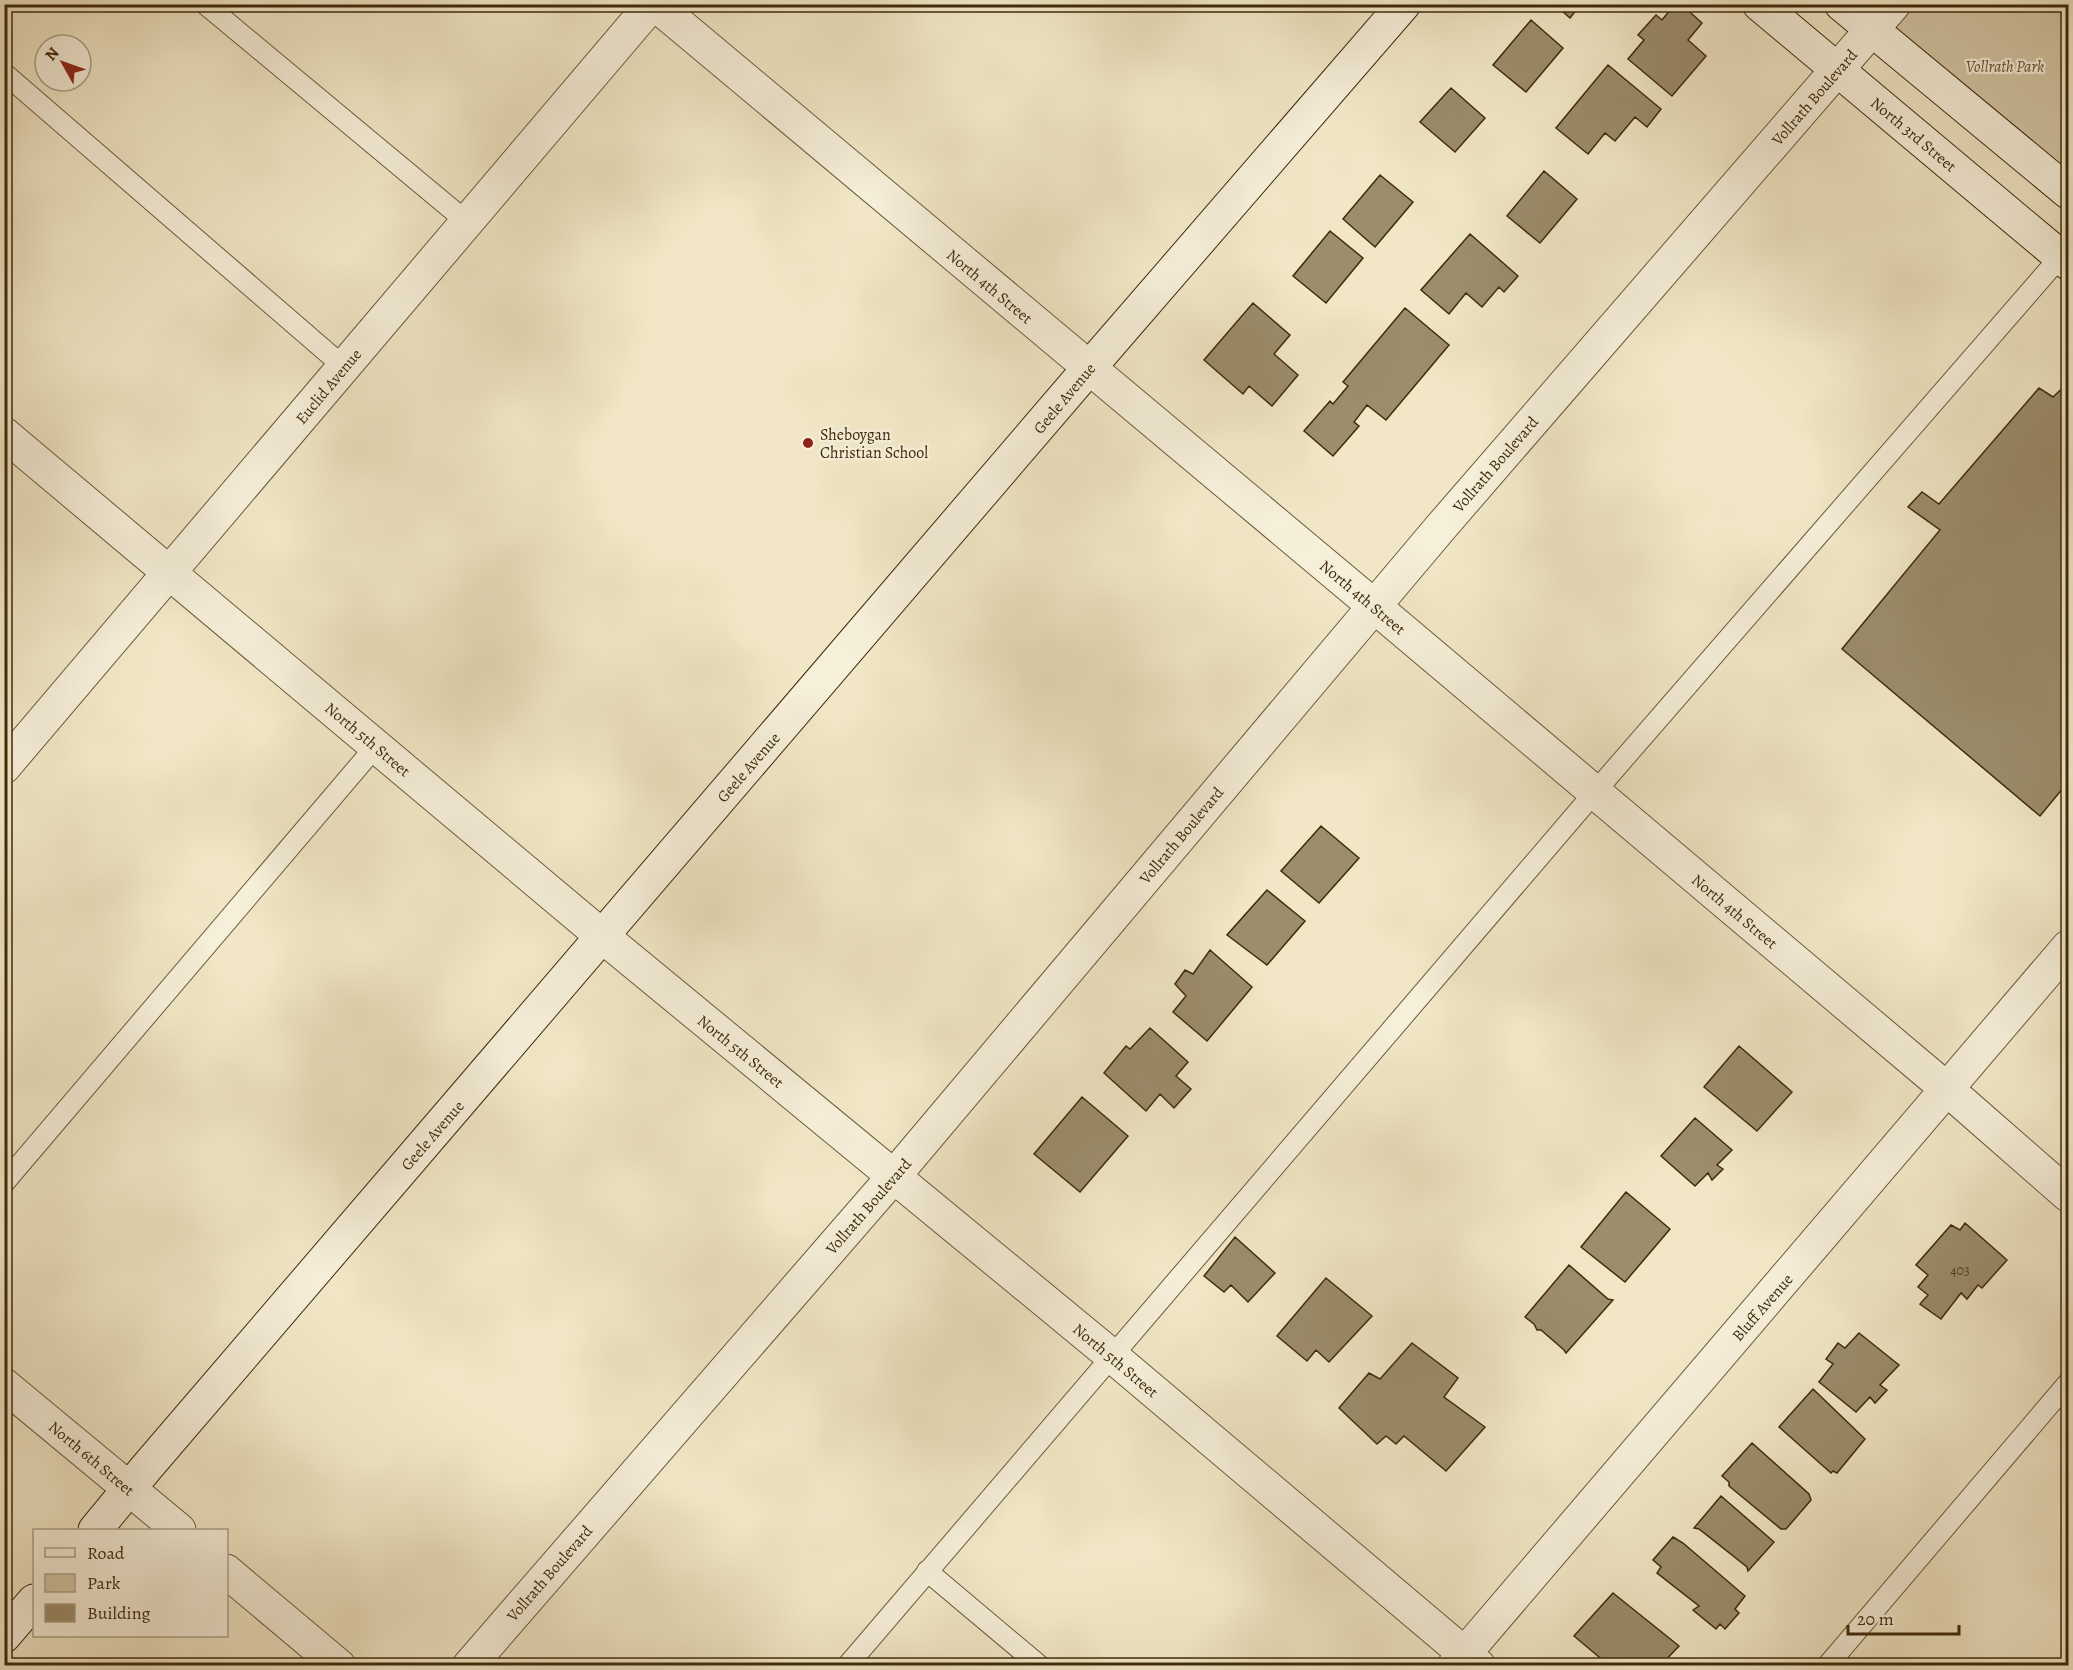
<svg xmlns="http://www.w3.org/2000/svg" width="2073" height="1670" font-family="Alegreya,serif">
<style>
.green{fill:#d3c7a6;stroke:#897958;stroke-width:1.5}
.building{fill:#9c8d6c;stroke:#3f2b0a;stroke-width:1.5}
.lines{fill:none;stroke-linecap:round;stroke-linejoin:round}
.lane-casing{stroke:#6c5a39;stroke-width:22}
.street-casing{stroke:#6c5a39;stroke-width:35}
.secondary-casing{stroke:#3f2b0a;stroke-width:35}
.lane{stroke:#f6efda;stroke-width:20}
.street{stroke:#f6efda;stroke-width:33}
.secondary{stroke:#f6efda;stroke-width:33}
.poi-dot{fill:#8f2418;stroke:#f6efda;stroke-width:2}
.labels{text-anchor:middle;stroke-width:4.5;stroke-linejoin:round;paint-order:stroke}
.number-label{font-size:14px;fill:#564422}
.park-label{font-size:16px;font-style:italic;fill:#645231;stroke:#f6efda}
.street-label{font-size:16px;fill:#3f2b0a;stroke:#f6efda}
.poi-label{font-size:16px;fill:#3f2b0a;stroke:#f6efda;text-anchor:start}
</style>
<rect width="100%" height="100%" fill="#f1e7c6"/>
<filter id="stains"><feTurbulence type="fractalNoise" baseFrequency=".00333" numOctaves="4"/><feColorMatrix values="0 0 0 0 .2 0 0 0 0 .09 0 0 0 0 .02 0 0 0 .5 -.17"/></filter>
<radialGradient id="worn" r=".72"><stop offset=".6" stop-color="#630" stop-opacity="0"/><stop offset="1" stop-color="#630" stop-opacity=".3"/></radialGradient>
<!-- green -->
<path class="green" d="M1894 5H2068V203L1872 30Z"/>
<!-- building -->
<path class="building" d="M1554 4H1581L1570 18Z
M1675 4H1681L1702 23 1688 40 1706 56 1672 96 1628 59 1644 40 1638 35 1656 15 1662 20Z
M1531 20 1563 48 1526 92 1493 65Z
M1608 65 1661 109 1647 127 1635 117 1615 141 1605 133 1588 154 1556 128Z
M1451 88 1485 118 1455 152 1420 122Z
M1544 171 1577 199 1540 243 1507 216Z
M1380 175 1413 202 1375 247 1343 219Z
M1330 231 1363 258 1326 303 1293 276Z
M1470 234 1518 276 1504 292 1499 287 1482 307 1466 293 1449 314 1421 290Z
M1253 303 1290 335 1274 354 1298 375 1272 406 1249 386 1243 394 1204 360Z
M1405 308 1449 345 1386 420 1367 405 1354 422 1359 426 1333 456 1304 431 1330 401 1333 404 1348 386 1343 382Z
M2068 383V782L2040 816 1842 649 1940 530 1908 507 1922 492 1939 504 2039 388 2053 397Z
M1321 826 1359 858 1319 903 1281 871Z
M1267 890 1305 921 1267 965 1227 935Z
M1210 950 1252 987 1207 1041 1173 1012 1186 996 1175 984 1185 970 1193 974Z
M1150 1028 1188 1062 1176 1076 1191 1089 1174 1108 1160 1094 1146 1111 1104 1073 1126 1046 1130 1049Z
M1739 1046 1792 1092 1757 1131 1704 1087Z
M1082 1097 1128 1136 1080 1192 1034 1154Z
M1695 1118 1732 1150 1717 1165 1723 1169 1712 1180 1708 1173 1695 1186 1661 1156Z
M1626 1192 1670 1229 1625 1282 1581 1247Z
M1965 1223 2007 1260 1982 1288 1978 1285 1967 1299 1961 1293 1941 1319 1920 1304 1928 1295 1918 1287 1928 1275 1916 1265 1951 1225 1960 1230Z
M1235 1237 1275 1273 1248 1302 1231 1285 1224 1292 1204 1276Z
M1569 1265 1608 1299 1613 1300 1566 1353 1564 1350 1541 1330H1537L1534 1324 1525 1317Z
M1326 1278 1372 1316 1329 1362 1316 1350 1307 1361 1277 1336Z
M1859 1333 1899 1365 1880 1385 1887 1390 1875 1403 1870 1397 1856 1412 1819 1382 1833 1364 1826 1359 1838 1343 1845 1348Z
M1412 1343 1458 1378 1444 1397 1485 1427 1446 1471 1404 1436 1396 1444 1386 1436 1377 1444 1339 1408 1369 1373 1380 1379Z
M1813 1389 1865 1439 1837 1473 1833 1471 1831 1473 1779 1427Z
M1752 1443 1809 1494 1811 1500 1786 1529H1781L1729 1486V1482L1722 1476Z
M1721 1496 1774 1542 1748 1571 1747 1567 1699 1529 1694 1528Z
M1673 1537 1683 1543 1745 1596 1735 1609 1739 1613 1725 1629 1720 1624 1716 1629 1693 1610 1699 1606 1657 1573 1661 1567 1653 1560Z
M1613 1593 1679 1646 1660 1666H1602L1605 1662 1574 1636Z"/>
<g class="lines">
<defs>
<path id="lane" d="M205 4 467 222
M4 73 344 367
M4 1183 376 746
M927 1571 1040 1666
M847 1666 1594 793 2067 249
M1827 1666 2068 1383"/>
<path id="street" d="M655 4 1374 606 1948 1090 2068 1195
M4 434 602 936 1112 1356 1479 1666
M4 767 652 4
M4 1385 179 1530
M226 1571 339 1666
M469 1666 894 1176 1441 527 1894 4
M1454 1666 2068 947"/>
<path id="secondary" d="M1759 4 2068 263
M1841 4 2068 192
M95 1530 147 1467 1089 368 1404 4
M4 1636 34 1601"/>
</defs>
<!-- lane casing -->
<use href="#lane" class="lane-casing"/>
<!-- street casing -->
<use href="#street" class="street-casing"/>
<!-- secondary casing -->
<use href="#secondary" class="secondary-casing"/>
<!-- lane -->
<use href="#lane" class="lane"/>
<!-- street -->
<use href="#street" class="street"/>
<!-- secondary -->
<use href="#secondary" class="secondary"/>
</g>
<!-- markers -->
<circle class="poi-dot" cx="808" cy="443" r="6"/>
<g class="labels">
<!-- number labels -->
<g class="number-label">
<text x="1960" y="1275">403</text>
</g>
<!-- park labels -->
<g class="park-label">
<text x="2005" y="72">Vollrath Park</text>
</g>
<!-- street labels -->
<g class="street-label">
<text transform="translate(1814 97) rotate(-49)" y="6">Vollrath Boulevard</text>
<text transform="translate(1914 134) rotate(40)" y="6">North 3rd Street</text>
<text transform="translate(990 286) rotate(40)" y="6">North 4th Street</text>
<text transform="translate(328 386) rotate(-50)" y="6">Euclid Avenue</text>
<text transform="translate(1064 398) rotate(-50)" y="6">Geele Avenue</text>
<text transform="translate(1495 464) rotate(-49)" y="6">Vollrath Boulevard</text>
<text transform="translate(1363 597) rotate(40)" y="6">North 4th Street</text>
<text transform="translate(368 739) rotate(40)" y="6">North 5th Street</text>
<text transform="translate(748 767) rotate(-49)" y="6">Geele Avenue</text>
<text transform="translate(1181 835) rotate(-50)" y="6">Vollrath Boulevard</text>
<text transform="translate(1735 911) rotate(40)" y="6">North 4th Street</text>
<text transform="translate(741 1051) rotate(39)" y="6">North 5th Street</text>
<text transform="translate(432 1135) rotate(-49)" y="6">Geele Avenue</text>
<text transform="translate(868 1206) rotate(-49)" y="6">Vollrath Boulevard</text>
<text transform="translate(1762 1307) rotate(-49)" y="6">Bluff Avenue</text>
<text transform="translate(1116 1360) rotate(40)" y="6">North 5th Street</text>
<text transform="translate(92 1458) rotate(40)" y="6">North 6th Street</text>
<text transform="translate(549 1573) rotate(-49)" y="6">Vollrath Boulevard</text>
</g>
<!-- poi labels -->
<g class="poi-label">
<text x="820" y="440">Sheboygan<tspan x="820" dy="18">Christian School</tspan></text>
</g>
</g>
<!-- margin -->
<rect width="2073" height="1670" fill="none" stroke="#f1e7c6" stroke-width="24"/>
<rect x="6" y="6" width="2061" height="1658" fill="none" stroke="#3f2b0a" stroke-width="3"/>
<rect x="12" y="12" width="2049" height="1646" fill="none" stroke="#3f2b0a" stroke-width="1.5"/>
<!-- legend -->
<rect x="33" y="1529" width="195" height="108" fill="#f6efda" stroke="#ada187" stroke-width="1.5"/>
<rect x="45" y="1548" width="30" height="9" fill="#f6efda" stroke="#ada187" stroke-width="1.5"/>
<text x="87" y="1559" font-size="18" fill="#3f2b0a">Road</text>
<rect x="45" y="1574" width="30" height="18" fill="#d3c7a6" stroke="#ada187" stroke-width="1.5"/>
<text x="87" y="1589" font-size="18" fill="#3f2b0a">Park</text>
<rect x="45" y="1604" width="30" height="18" fill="#9c8d6c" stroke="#ada187" stroke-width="1.5"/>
<text x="87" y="1619" font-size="18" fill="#3f2b0a">Building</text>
<!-- north arrow -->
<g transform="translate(63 63) rotate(310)"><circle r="28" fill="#f6efda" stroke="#ada187" stroke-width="1.5"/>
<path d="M0-4.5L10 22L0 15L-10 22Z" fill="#8f2418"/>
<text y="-9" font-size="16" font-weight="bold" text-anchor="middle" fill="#3f2b0a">N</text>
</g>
<!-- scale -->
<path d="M1848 1625v9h111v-9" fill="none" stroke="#3f2b0a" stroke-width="3"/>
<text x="1857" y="1625" font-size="18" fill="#3f2b0a" stroke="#f6efda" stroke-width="4.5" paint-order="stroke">20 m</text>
<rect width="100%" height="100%" filter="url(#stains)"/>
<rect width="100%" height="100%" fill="url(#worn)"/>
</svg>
